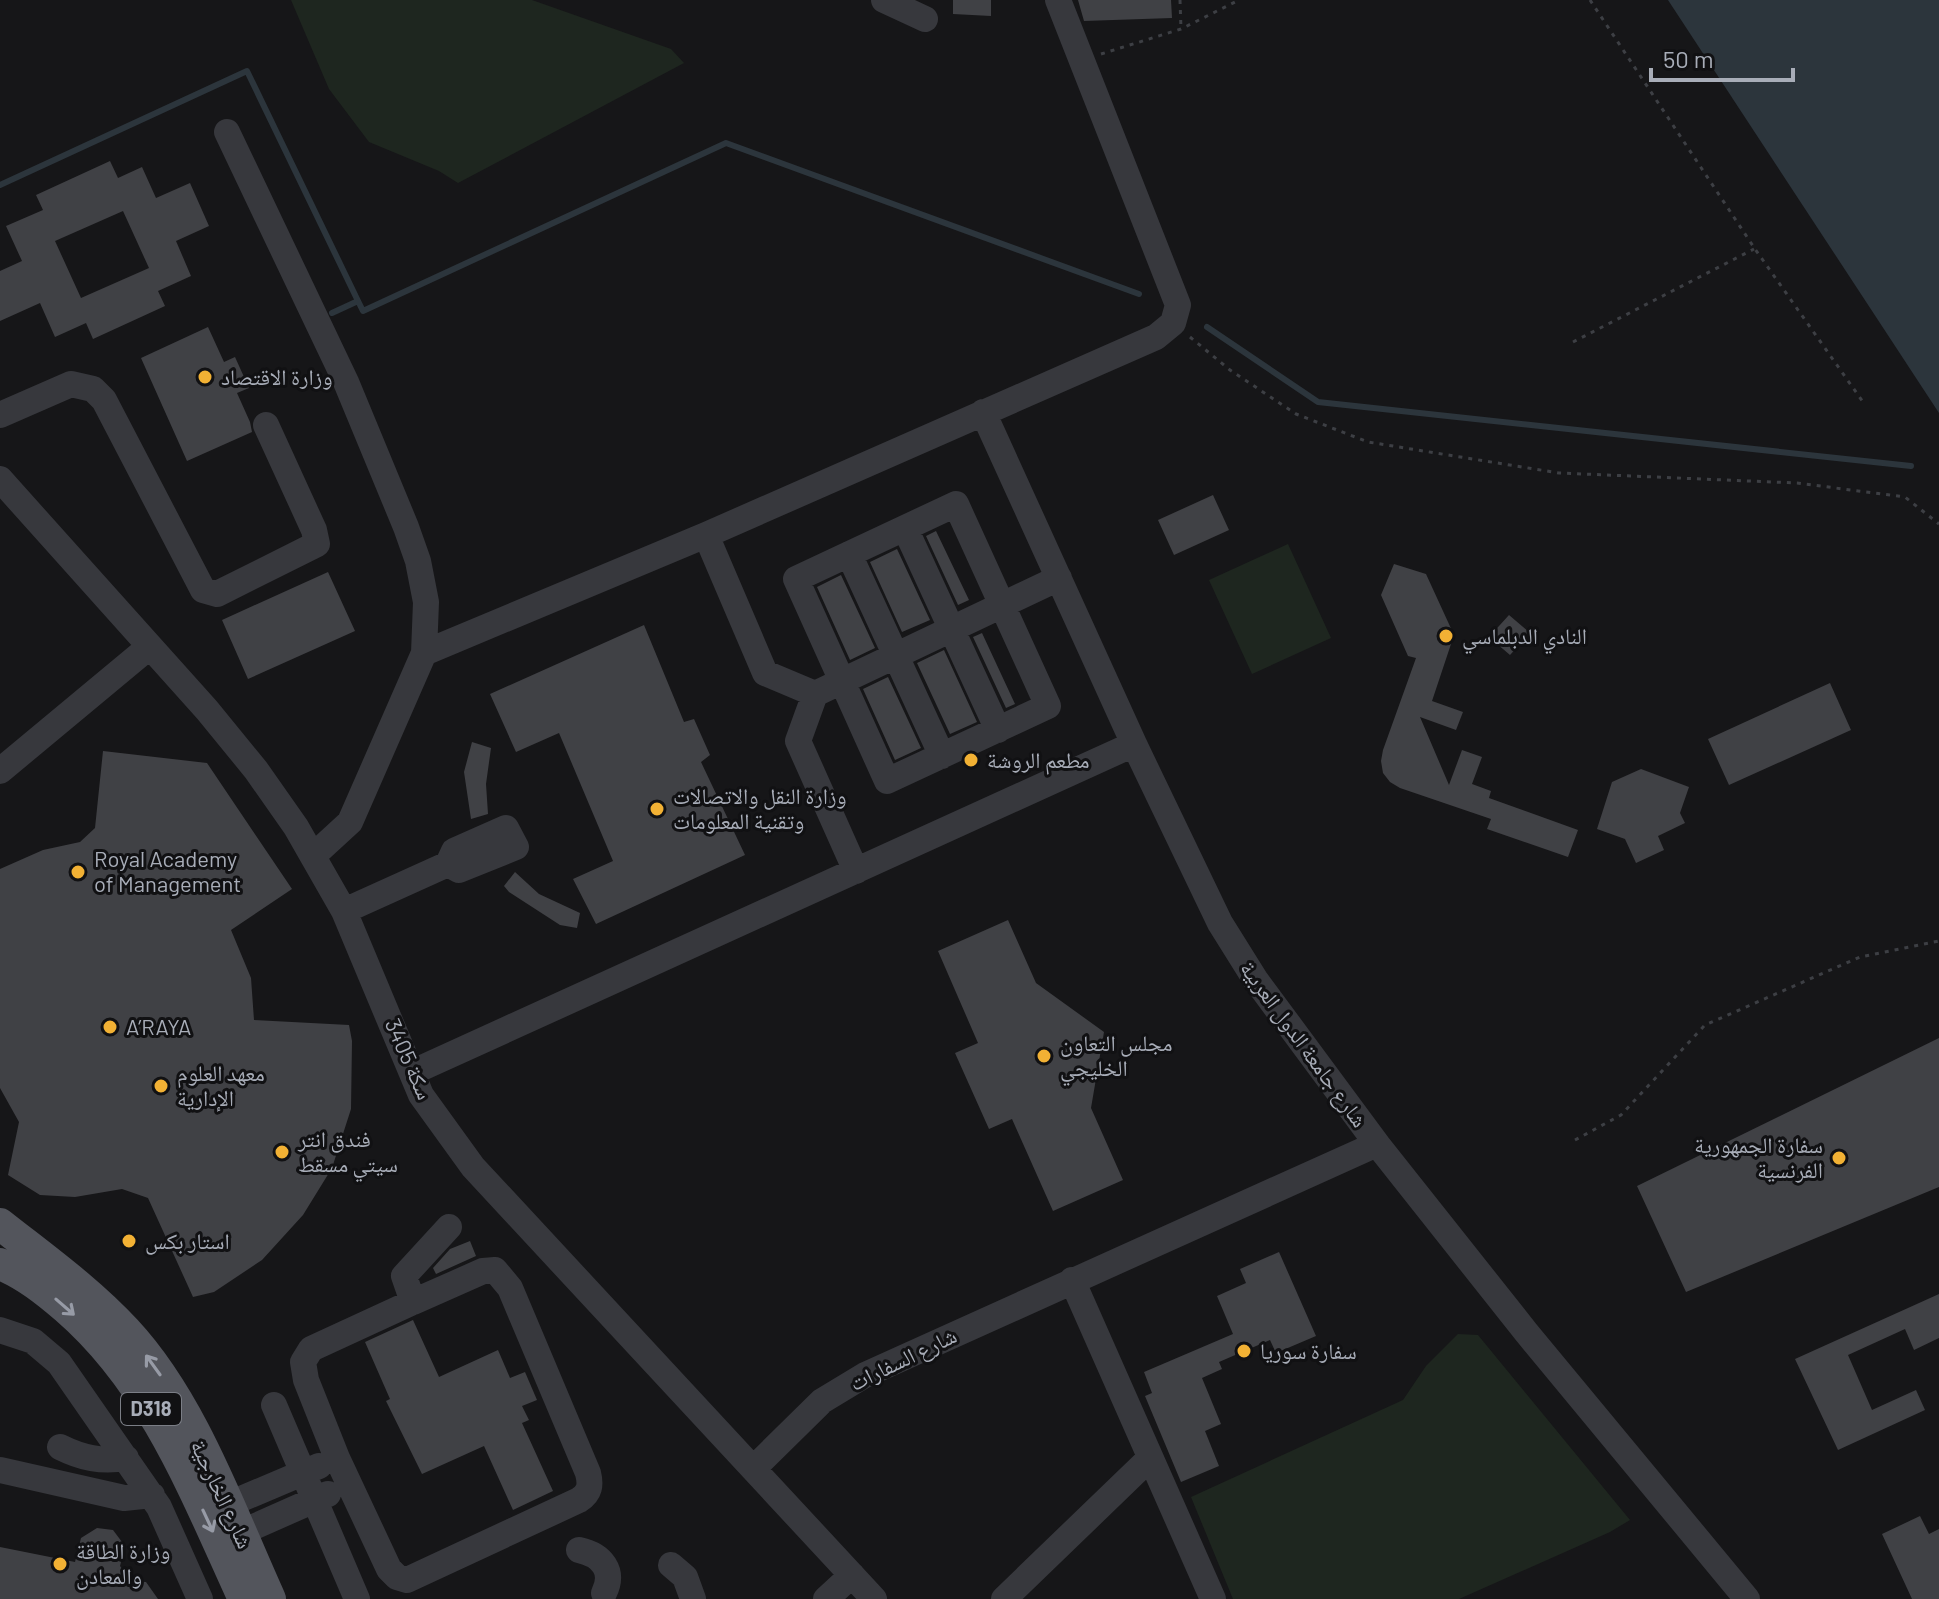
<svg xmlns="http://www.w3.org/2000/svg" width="1939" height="1599" font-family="Barlow,'Noto Naskh Arabic',sans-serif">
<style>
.green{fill:#1e261f}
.water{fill:#2c353c}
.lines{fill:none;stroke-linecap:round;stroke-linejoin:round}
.stream{stroke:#2c353c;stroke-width:6}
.building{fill:#404145;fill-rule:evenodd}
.path{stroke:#3d3f44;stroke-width:3;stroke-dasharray:4 6;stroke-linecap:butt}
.minor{stroke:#37383d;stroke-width:26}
.major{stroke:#53555c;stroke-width:32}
.oneway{stroke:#979ba6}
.poi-dot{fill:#f2b134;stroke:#111113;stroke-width:3}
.labels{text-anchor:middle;stroke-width:6;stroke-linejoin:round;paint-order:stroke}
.shield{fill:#111113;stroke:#7b7e86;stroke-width:2}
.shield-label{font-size:20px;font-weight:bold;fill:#a8adb8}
.poi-label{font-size:22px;fill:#a8adb8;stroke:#111113;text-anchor:start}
.street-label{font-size:22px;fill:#a8adb8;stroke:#111113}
</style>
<rect width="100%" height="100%" fill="#161618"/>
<!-- green -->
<path class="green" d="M291 0H532L671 49 684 63 458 183 439 171 369 142 329 89Z
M1288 544 1331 638 1252 674 1209 580Z
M1458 1334 1478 1335 1630 1520 1610 1532 1459 1599H1233L1191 1497 1403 1400 1426 1366Z"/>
<!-- water -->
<path class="water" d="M1668 0H1939V413Z"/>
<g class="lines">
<!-- stream -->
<path class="stream" d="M0 185 247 71 358 301
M332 313 358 301 363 311 726 143 1139 294
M1207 327 1318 402 1911 466"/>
</g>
<!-- building -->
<path class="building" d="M953 0H991V16L953 14Z
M1078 0H1171L1172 18 1084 21Z
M110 161 118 178 142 167 156 198 190 183 209 226 176 241 191 276 158 291 165 306 93 339 86 323 55 337 40 303 0 321V271L22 261 6 226 43 210 36 195ZM123 211 149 268 81 298 55 241Z
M208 327 224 362 235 357 249 388 237 393 250 422 252 432 187 461 141 358Z
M1213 495 1229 530 1174 555 1158 520Z
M936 531 969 600 958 605 926 536Z
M897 549 930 620 902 632 870 562Z
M1394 564 1426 574 1454 635 1432 701 1463 712 1456 730 1420 717 1449 785 1462 750 1482 757 1472 784 1491 791 1489 798 1578 830 1568 857 1487 829 1491 819 1400 788 1390 782 1383 773 1381 761 1383 750 1416 658 1408 656 1381 595Z
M328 572 355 631 248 679 222 620Z
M841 575 875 648 850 660 817 587Z
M1509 615 1530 633 1510 655 1489 637Z
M644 625 684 722 694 719 710 755 701 762 745 855 596 924 573 879 613 861 559 733 516 752 490 694Z
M982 633 1015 704 1006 708 973 637Z
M944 650 977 722 950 734 917 663Z
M888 677 921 748 895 760 863 689Z
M1830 683 1851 730 1729 785 1708 739Z
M472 742 491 748 486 784 488 814 471 819 464 772Z
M103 751 207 763 292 889 231 930 251 978 254 1020 349 1025 352 1041 351 1109 332 1168 303 1215 262 1260 214 1292 193 1297 148 1198 122 1189 75 1197 40 1195 8 1175 19 1122 0 1088V869L43 850 80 842 95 828Z
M1641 769 1689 787 1680 813 1685 823 1658 836 1664 850 1636 863 1625 839 1597 829 1612 782Z
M515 872 539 894 580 913 577 928 560 925 509 892 504 886Z
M1008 920 1036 983 1104 1032 1091 1108 1123 1180 1053 1211 1012 1119 989 1129 955 1053 978 1043 938 951Z
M1939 1038V1187L1686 1292 1637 1186Z
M470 1241 476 1256 436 1274 433 1268 450 1249Z
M1279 1252 1316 1336 1276 1353 1270 1340 1219 1362 1222 1369 1202 1378 1221 1424 1205 1431 1219 1466 1181 1482 1145 1396 1152 1393 1144 1372 1233 1334 1217 1296 1246 1283 1240 1269Z
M1939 1294V1338L1914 1350 1905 1329 1848 1355 1872 1410 1916 1390 1925 1410 1838 1450 1795 1359Z
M413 1320 439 1377 498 1350 510 1378 525 1372 537 1400 522 1406 529 1420 522 1423 553 1491 513 1510 484 1446 422 1474 386 1401 390 1399 365 1342Z
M1920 1516 1929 1534 1939 1529V1599H1912L1882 1534Z
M97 1528 113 1530 125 1546 120 1566 131 1581 146 1582 158 1599H0V1547L75 1562 81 1538Z"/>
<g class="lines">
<!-- path -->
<path class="path" d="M1180 0 1181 29
M1590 0 1755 249 1863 402
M1101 54 1181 29 1239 0
M1190 337 1230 370 1296 414 1368 442 1559 473 1797 483 1905 497 1939 524
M1573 342 1754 249
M1575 1140 1621 1115 1705 1025 1860 957 1939 941"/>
<!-- minor -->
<path class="minor" d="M884 0 925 19
M227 132 346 382 406 527 418 561 426 602 424 653
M983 412 1134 744 1220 923 1255 979 1377 1144 1526 1332 1747 1599
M0 415 71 384 93 389 104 400 203 590 217 594 317 544 314 530 266 425
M0 479 207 710 256 770 296 827 344 911 421 1095 473 1167 874 1599
M956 504 1048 706 887 781 796 579Z
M905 528 998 730
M706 535 765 673 815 694
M849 554 942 756
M0 771 149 647
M313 856 350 822 424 653 706 535 1156 337 1173 323 1178 305 1058 0
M856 871 798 741 815 694 1059 578
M344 911 448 864 459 870 516 847 506 828 454 851 448 864
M413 1072 1134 744
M1072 1280 1213 1599
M413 1302 483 1271 495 1270 510 1288 588 1473C591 1485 590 1493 579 1500L407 1580 397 1577 389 1569 337 1458 306 1380 303 1362 311 1349 413 1302 404 1276 449 1227
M0 1330 33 1341 59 1363 159 1507 200 1599
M274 1405 357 1599
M60 1447C82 1458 101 1462 126 1458
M754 1468 822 1401 865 1375 1377 1144
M0 1470 124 1498 152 1495
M227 1505 319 1466
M240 1533 328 1494
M579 1550C602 1555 615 1571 604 1593
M671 1565 685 1577 693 1599
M826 1599 852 1575
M1004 1599 1150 1458"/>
<!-- major -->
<path class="major" d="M0 1224C43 1258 88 1290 126 1331 192 1402 230 1511 270 1599
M0 1264C25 1274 46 1291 66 1308 155 1385 196 1495 244 1599"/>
</g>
<!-- one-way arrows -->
<defs><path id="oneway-shaft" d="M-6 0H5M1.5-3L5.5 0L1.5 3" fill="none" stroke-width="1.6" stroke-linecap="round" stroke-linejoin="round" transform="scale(2)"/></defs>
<g class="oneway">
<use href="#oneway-shaft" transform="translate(65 1307) rotate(41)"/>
<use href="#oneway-shaft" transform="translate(153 1365) rotate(-126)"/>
<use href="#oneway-shaft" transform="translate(208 1521) rotate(65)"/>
</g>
<!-- markers -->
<g class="poi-dot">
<circle cx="205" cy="377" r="8"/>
<circle cx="1446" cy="636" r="8"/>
<circle cx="971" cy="760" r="8"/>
<circle cx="657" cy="809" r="8"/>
<circle cx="78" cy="872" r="8"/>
<circle cx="110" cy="1027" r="8"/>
<circle cx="1044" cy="1056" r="8"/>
<circle cx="161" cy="1086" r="8"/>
<circle cx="282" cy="1152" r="8"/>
<circle cx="1839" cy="1158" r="8"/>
<circle cx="129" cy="1241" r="8"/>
<circle cx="1244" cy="1351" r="8"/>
<circle cx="60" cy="1564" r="8"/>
</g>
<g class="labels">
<!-- shield labels -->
<rect class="shield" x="121" y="1393" width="60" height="32" rx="6"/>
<g class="shield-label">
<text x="151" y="1416">D318</text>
</g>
<!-- poi labels -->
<g class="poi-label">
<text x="221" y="385">وزارة الاقتصاد</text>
<text x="1462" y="644">النادي الدبلماسي</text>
<text x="987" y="768">مطعم الروشة</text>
<text x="673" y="804">وزارة النقل والاتصالات<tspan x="673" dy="25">وتقنية المعلومات</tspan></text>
<text x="94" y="867">Royal Academy<tspan x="94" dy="25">of Management</tspan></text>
<text x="126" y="1035">A’RAYA</text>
<text x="1060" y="1051">مجلس التعاون<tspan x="1060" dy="25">الخليجي</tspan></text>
<text x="177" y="1081">معهد العلوم<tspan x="177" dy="25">الإدارية</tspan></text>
<text x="298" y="1147">فندق انتر<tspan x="298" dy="25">سيتي مسقط</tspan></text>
<text x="1823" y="1153" text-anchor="end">سفارة الجمهورية<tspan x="1823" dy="25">الفرنسية</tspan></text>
<text x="145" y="1249">استار بكس</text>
<text x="1260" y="1359">سفارة سوريا</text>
<text x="76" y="1559">وزارة الطاقة<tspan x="76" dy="25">والمعادن</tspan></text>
</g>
<!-- street labels -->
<g class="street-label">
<text transform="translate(1304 1044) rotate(54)" y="8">شارع جامعة الدول العربية</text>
<text transform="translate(409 1059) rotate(66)" y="8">سكة 3405</text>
<text transform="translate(903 1359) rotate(-26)" y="8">شارع السفارات</text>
<text transform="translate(222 1494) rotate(65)" y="8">شارع الخارجية</text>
</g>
</g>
<!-- scale -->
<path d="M1651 68v12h142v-12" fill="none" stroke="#a8adb8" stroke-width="4"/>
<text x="1663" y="68" font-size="24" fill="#a8adb8" stroke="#111113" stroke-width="6" paint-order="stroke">50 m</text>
</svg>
